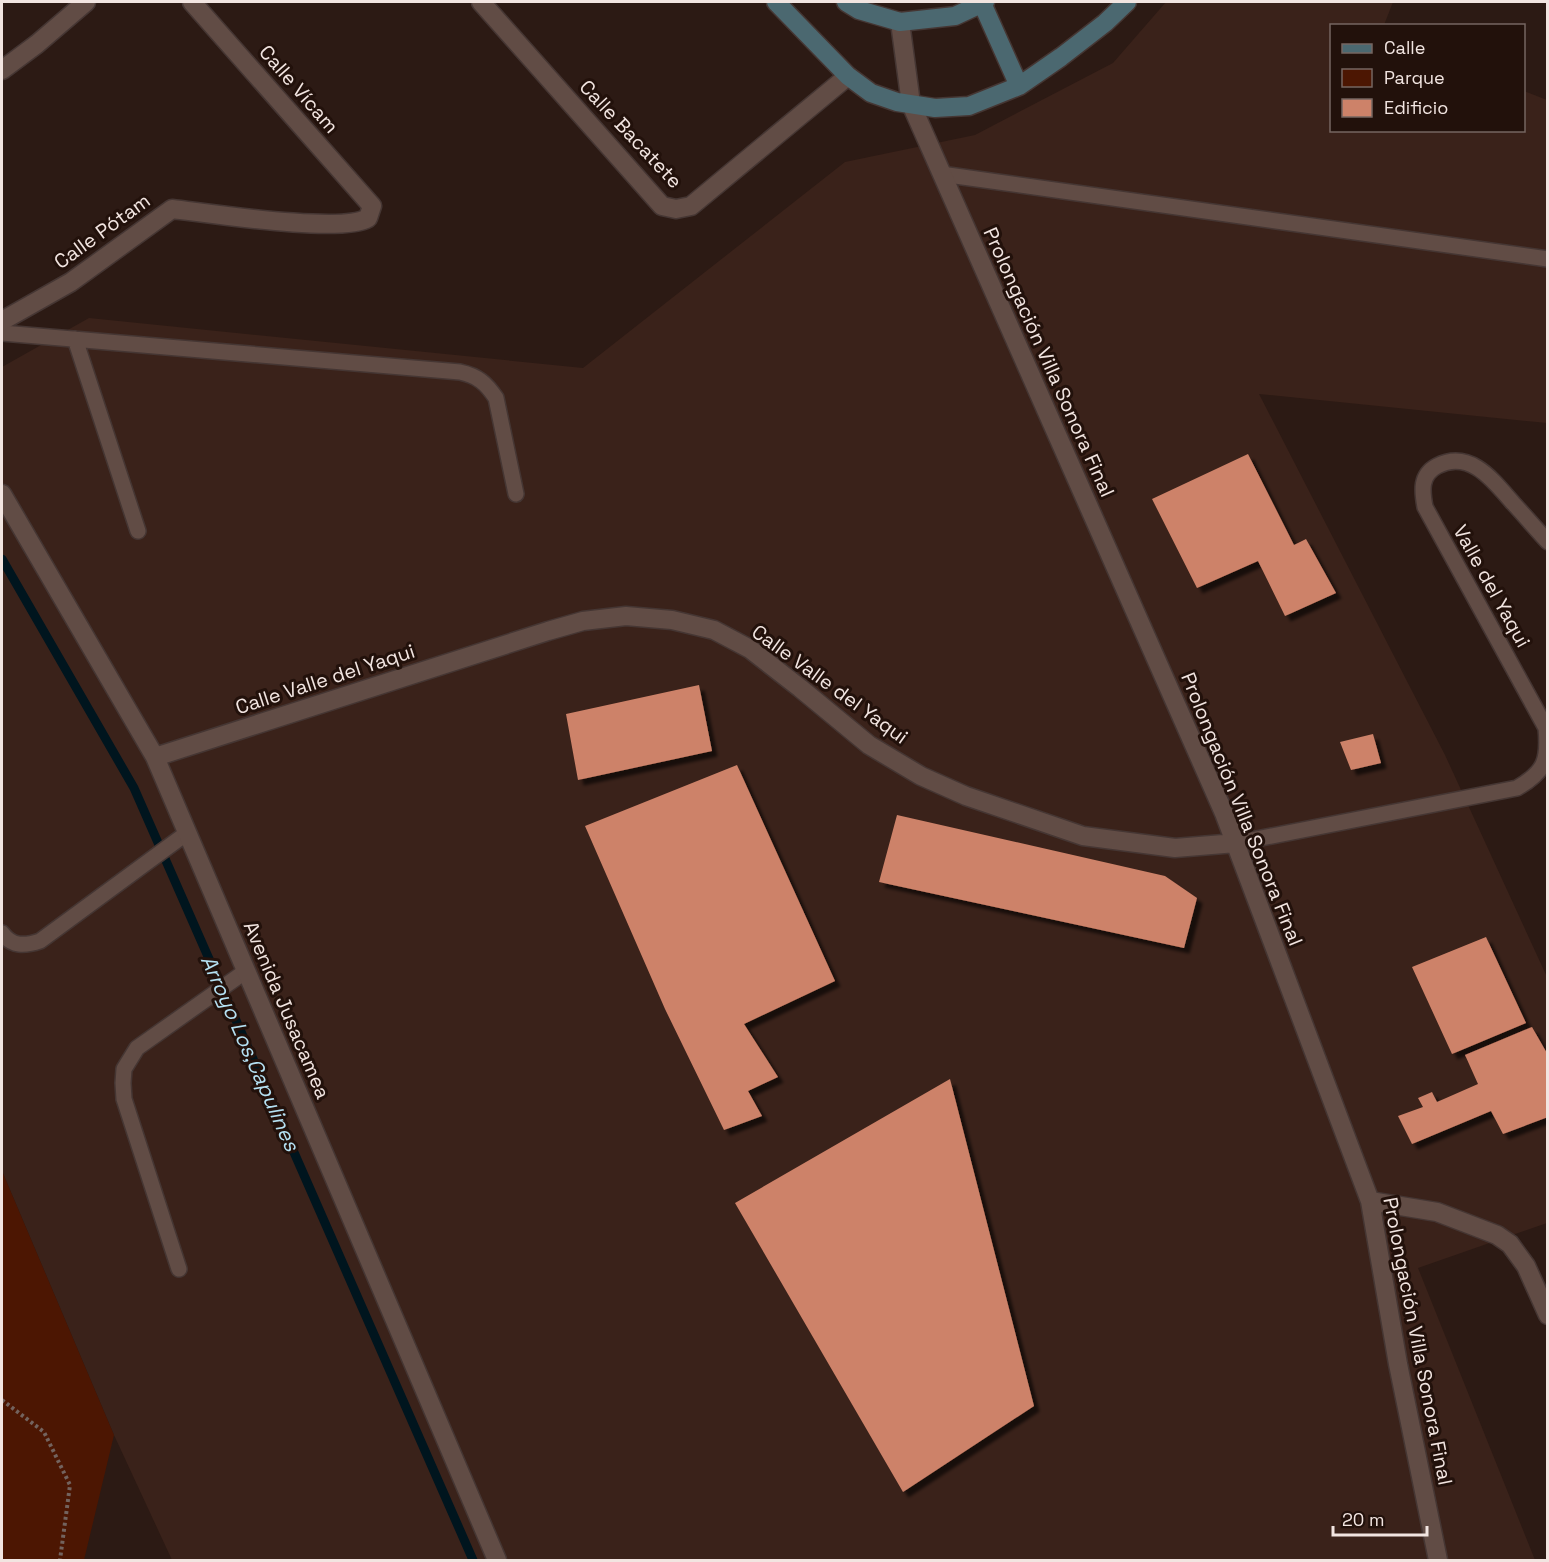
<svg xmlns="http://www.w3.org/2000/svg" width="1549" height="1562" font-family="'Space Grotesk',sans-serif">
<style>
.built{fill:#3a221a}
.green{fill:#4c1602}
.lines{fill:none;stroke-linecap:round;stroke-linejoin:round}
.stream{stroke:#00151e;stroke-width:9}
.building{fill:#cd8269;filter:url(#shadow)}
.lane-casing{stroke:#453633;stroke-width:18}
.street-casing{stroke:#453633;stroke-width:21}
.secondary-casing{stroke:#453633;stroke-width:21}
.path{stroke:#73635e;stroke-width:4;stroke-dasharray:3 3;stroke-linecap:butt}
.lane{stroke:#614c45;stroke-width:15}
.street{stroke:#614c45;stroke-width:18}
.secondary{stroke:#4b6870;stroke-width:18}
.labels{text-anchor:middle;stroke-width:6;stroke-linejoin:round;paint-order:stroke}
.street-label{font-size:20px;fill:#f2e5e1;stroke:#22110b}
.water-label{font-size:21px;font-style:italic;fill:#b5e1f3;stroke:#22110b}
</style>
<defs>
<filter id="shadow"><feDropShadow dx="5.5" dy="5.5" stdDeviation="1.5" flood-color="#0009"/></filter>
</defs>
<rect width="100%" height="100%" fill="#2c1a14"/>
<!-- built -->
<path class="built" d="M1166 2H1393L1384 25 1332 26V130H1524V91L1547 100V423L1259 394 1445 755 1547 977V1223L1418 1268 1535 1560H172L114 1435 2 1171V367L89 318 583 368 845 162 975 135 1113 63Z"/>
<!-- green -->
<path class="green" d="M2 1171 114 1435 84 1560H2Z"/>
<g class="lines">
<!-- stream -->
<path class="stream" d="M2 559 134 788 473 1560"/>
</g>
<!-- building -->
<path class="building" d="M1248 454 1294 545 1306 539 1336 593 1285 616 1258 561 1197 588 1152 499Z
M699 685 712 751 578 780 566 714Z
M1373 734 1381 763 1351 770 1340 742Z
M737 765 835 981 744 1024 778 1077 748 1091 762 1116 724 1130 665 1009 585 826Z
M897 815 1165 876 1197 898 1184 948 879 882Z
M1486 937 1526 1023 1452 1054 1412 967Z
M1532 1027 1548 1055V1117L1503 1134 1491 1111 1412 1144 1398 1116 1423 1107 1418 1098 1432 1092 1437 1102 1478 1084 1465 1055Z
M950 1079 1034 1406 903 1492 735 1203Z"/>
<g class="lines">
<defs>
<path id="lane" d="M941 174 1548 259
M2 333 460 372C478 376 486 383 496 398L516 494
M75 339 138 531
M1236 843 1517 788C1545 772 1549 760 1546 728L1425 507C1422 491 1420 475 1437 466 1470 449 1493 480 1513 503 1525 516 1536 529 1548 542
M2 933C12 947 25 946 40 941L187 833
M179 1269 124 1099 123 1083 124 1069 137 1048 246 971"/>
<path id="street" d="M481 2 662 206 676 209 691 206 848 76
M900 22 911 104 1224 813 1370 1201 1398 1364 1438 1560
M2 70 37 44 86 2
M2 321 71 282 172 209C208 213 342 234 368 218L372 206 192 2
M2 494 155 757 497 1560
M155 757 548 631 583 621 626 616 672 620 714 630 750 649 800 688 869 745 921 776 966 796 1083 836 1175 848 1236 843
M1370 1201 1437 1212 1497 1235 1510 1244 1526 1266 1548 1315"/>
<path id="secondary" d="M776 2 848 76 871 93 897 102 935 108 969 106 1019 86 1061 57 1105 23 1127 2
M846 2 859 10 900 22 955 16 985 2
M982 3 1019 86"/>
</defs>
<!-- lane casing -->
<use href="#lane" class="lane-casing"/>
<!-- street casing -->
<use href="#street" class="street-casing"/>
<!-- secondary casing -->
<use href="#secondary" class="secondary-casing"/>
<!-- path -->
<path class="path" d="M2 1400 44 1432 70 1485 60 1560"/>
<!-- lane -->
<use href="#lane" class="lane"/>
<!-- street -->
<use href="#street" class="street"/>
<!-- secondary -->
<use href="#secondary" class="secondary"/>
</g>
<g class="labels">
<!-- street labels -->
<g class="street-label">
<text transform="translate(299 89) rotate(49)" y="7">Calle Vícam</text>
<text transform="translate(631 134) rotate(47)" y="7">Calle Bacatete</text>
<text transform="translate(102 231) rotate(-36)" y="7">Calle Pótam</text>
<text transform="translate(1049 362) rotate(66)" y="7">Prolongación Villa Sonora Final</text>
<text transform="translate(1492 586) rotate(61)" y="7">Valle del Yaqui</text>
<text transform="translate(325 679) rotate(-18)" y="7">Calle Valle del Yaqui</text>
<text transform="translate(830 684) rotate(36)" y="7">Calle Valle del Yaqui</text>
<text transform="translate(1242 809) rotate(68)" y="7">Prolongación Villa Sonora Final</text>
<text transform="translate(287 1010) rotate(67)" y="7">Avenida Jusacamea</text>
<text transform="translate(1418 1341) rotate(79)" y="7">Prolongación Villa Sonora Final</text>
</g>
<!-- water labels -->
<g class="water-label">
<text transform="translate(250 1053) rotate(66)" y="7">Arroyo Los,Capulines</text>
</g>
</g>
<!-- border -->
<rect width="1549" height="1562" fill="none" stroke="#f2e5e1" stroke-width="6"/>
<!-- legend -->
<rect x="1330" y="24" width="195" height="108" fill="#22110b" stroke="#756661" stroke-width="1.5"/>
<rect x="1342" y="44" width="30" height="9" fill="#4b6870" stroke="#756661" stroke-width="1.5"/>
<text x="1384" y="54" font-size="18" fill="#f2e5e1">Calle</text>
<rect x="1342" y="69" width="30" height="18" fill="#4c1602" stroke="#756661" stroke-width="1.5"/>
<text x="1384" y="84" font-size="18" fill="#f2e5e1">Parque</text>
<rect x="1342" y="99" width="30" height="18" fill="#cd8269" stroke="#756661" stroke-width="1.5"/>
<text x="1384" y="114" font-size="18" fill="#f2e5e1">Edificio</text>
<!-- scale -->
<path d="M1333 1526v9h94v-9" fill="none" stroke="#f2e5e1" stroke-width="3"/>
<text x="1342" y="1526" font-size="18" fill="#f2e5e1" stroke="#22110b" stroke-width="4.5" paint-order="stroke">20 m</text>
</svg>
